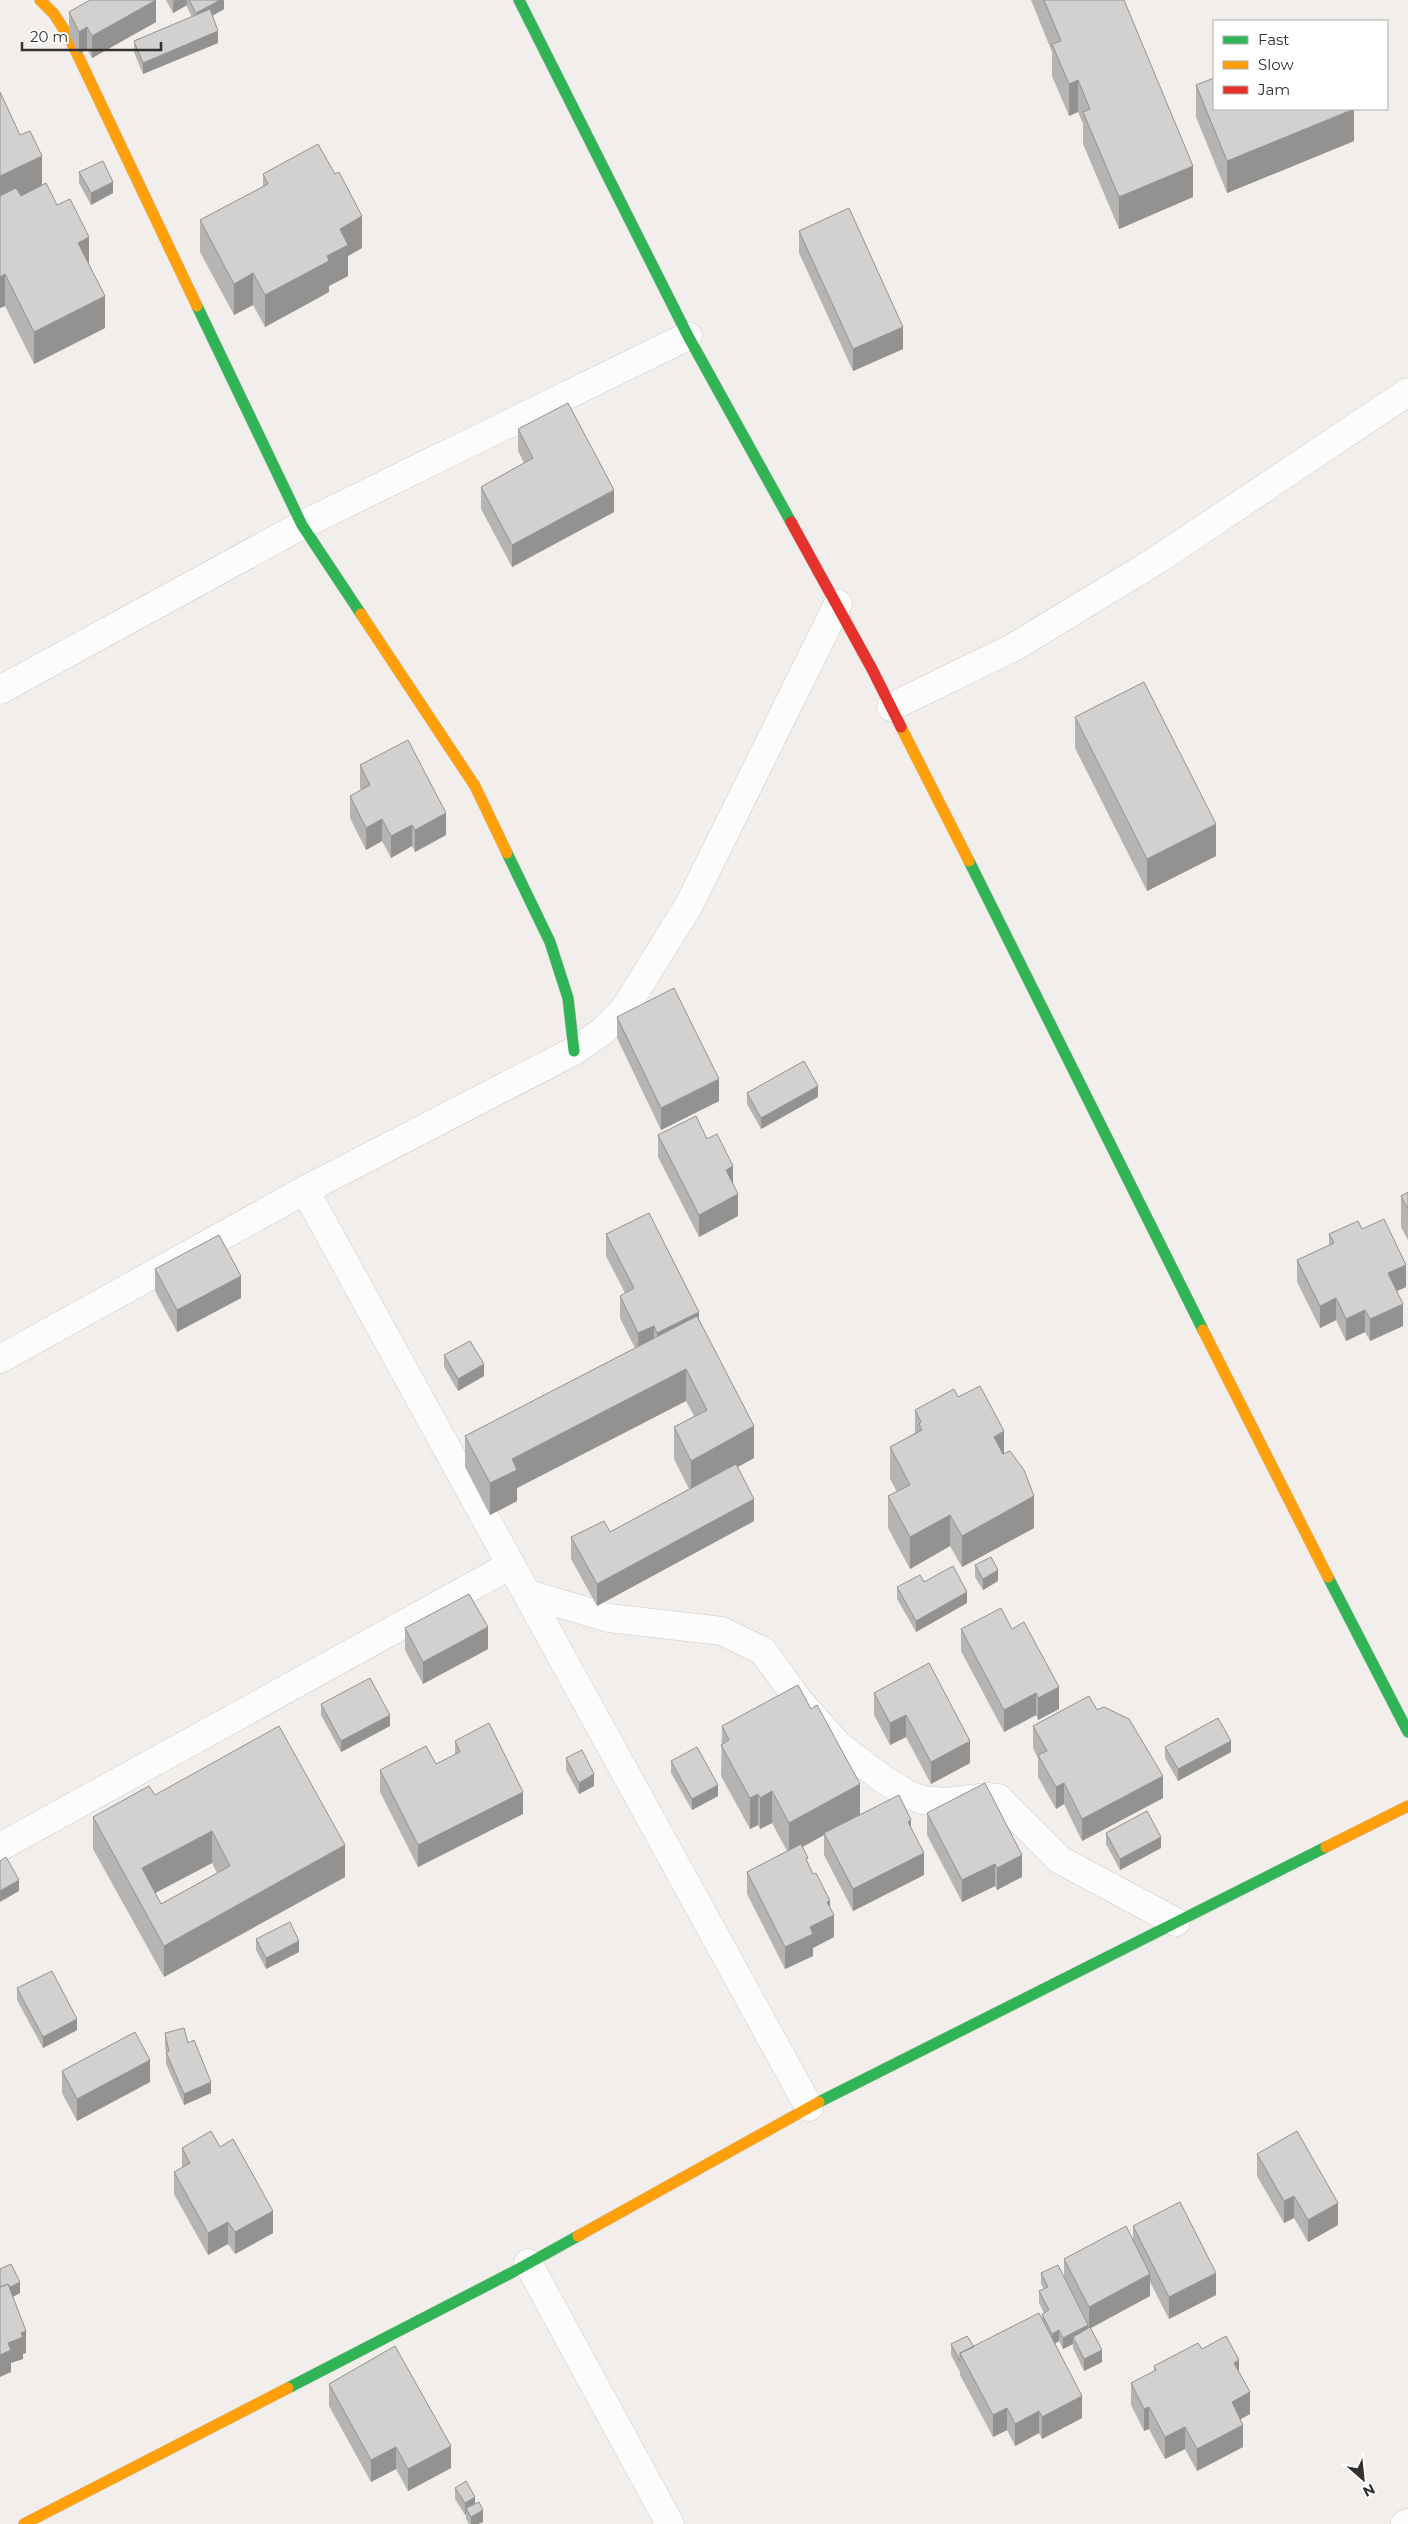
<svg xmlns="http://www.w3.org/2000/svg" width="1408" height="2524" font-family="Montserrat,sans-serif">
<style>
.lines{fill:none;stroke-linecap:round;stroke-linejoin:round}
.street-casing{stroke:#cdcbc9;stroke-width:29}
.fast-casing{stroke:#cdcbc9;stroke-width:12}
.slow-casing{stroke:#cdcbc9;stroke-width:12}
.jam-casing{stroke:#cdcbc9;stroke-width:12}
.street{stroke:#fdfcfc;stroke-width:28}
.fast{stroke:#30b455;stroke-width:11}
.slow{stroke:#ff9f0a;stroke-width:11}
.jam{stroke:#e5322d;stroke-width:11}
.wall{fill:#b5b4b2;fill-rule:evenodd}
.shaded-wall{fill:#949291}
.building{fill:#d3d1cf;stroke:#949291;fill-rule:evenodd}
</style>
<rect width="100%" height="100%" fill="#f1eeeb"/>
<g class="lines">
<defs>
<path id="street" d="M0 690 302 525 688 336
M891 707 1014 647 1157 560 1408 392
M305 1190 809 2107
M0 1359 305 1190 574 1051 603 1031 625 1008 689 905 838 604
M528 1594 609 1618 722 1631 763 1651 799 1701 839 1746 883 1779 909 1795 923 1800 947 1802 988 1797 998 1798 1060 1860 1176 1922
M0 1847 511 1565
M528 2263 670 2524
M1405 2524 1408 2523"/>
<path id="fast" d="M519 0 688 336 791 522
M197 306 302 525 361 614
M507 853 550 942 568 998 574 1051
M969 861 1203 1330
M1328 1577 1408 1732
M819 2102 1326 1847
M288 2388 511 2273 578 2236"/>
<path id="slow" d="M40 0 54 14 70 39 197 306
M361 614 475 786 507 853
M901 727 969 861
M1203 1330 1328 1577
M1326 1847 1408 1806
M578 2236 819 2102
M24 2524 288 2388"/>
<path id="jam" d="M791 522 872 669 901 727"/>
</defs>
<!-- street casing -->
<use href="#street" class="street-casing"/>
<!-- fast casing -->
<use href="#fast" class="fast-casing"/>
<!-- slow casing -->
<use href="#slow" class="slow-casing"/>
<!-- jam casing -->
<use href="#jam" class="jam-casing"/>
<!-- street -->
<use href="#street" class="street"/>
<!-- fast -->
<use href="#fast" class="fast"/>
<!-- slow -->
<use href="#slow" class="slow"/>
<!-- jam -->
<use href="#jam" class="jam"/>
</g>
<!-- wall -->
<path class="wall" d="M166 0H224V9L212 16 218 43 143 74 134 52V41L192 17 187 7V5L173 13Z
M1031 0H1124L1193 197 1119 229 1083 144V124L1078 112 1069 116 1052 76V52Z
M69 12 156 22 92 58 87 49 79 54 69 34Z
M1196 85 1354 141 1227 193 1196 117Z
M0 92 42 185 57 205 89 264 105 328 34 364 5 306 0 308Z
M79 172 113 193 91 205 79 183Z
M263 174 362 248 348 256V276L329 286V292L265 327 253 305 234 315 200 252V220L263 187Z
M799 231 903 349 853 371 799 253Z
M518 429 614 512 512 567 481 509V487L524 463 518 451Z
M1075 717 1216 856 1147 891 1075 748Z
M360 765 446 835 415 852 412 846 391 858 382 841 366 850 350 818V796L361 790 360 787Z
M617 1017 719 1101 661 1130 617 1038Z
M747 1093 818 1097 761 1129 747 1104Z
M658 1135 707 1139 733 1185 738 1216 699 1237 658 1157Z
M1408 1192V1252V1240L1401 1227V1196Z
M1362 1229 1406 1287 1397 1291 1403 1326 1370 1341 1365 1332 1346 1341 1336 1320 1320 1328 1297 1282V1260L1329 1245V1234Z
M606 1234 699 1319 754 1458 737 1467 754 1521 597 1606 571 1559V1537L610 1532 689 1489 674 1459V1427L694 1416 686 1401 517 1488V1501L490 1515 465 1467V1436L635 1348 620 1318V1296L625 1293 606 1256Z
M155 1269 241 1298 177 1332 155 1291Z
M444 1355 484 1376 458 1391 444 1367Z
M958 1397 1004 1454 1034 1528 962 1567 950 1546 910 1569 888 1528V1496L897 1492 890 1479V1447L915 1433V1410Z
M975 1565 998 1581 983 1590 975 1577Z
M924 1582 967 1603 916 1632 897 1599V1587Z
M405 1628 488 1649 423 1684 405 1650Z
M961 1629H1012L1059 1709 1038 1720 1036 1715 1004 1732 961 1651Z
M929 1663 970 1763 931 1784 906 1737 890 1745 874 1715V1693Z
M321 1704 390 1726 341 1752 321 1715Z
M1097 1710 1163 1798 1082 1841 1064 1804 1056 1809 1038 1777V1758L1033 1748V1726Z
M722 1726 860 1815 911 1828 924 1875 853 1911 824 1855V1835L803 1847 808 1864 830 1907 834 1937 813 1948V1956L785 1969 747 1894V1872L787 1851 772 1823 760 1829 758 1825 750 1829 721 1776Z
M455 1741 523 1814 418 1867 380 1792V1770L436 1764 455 1755Z
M1165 1747 1231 1752 1178 1781 1165 1758Z
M566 1758 594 1786 579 1794 566 1770Z
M671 1761 718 1796 692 1810 671 1773Z
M155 1795 345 1877 164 1977 93 1849V1817ZM212 1863 217 1873 161 1904 155 1893Z
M927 1813 1022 1877 997 1890 995 1886 962 1902 927 1835Z
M1106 1833 1161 1848 1120 1870 1106 1844Z
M256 1939 299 1952 266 1969 256 1950Z
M17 1988 77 2030 43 2048 17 2000Z
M165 2033 188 2043 211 2093 184 2105 166 2064V2052L165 2045Z
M62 2071 150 2082 77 2121 62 2093Z
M220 2147 273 2233 235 2254 228 2244 208 2255 174 2194V2172L182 2168V2148Z
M1257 2154 1338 2225 1308 2242 1294 2218 1284 2223 1257 2176Z
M1133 2226 1216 2295 1169 2319 1150 2282V2296L1091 2328 1102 2362 1084 2371 1073 2348V2344L1063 2349 1059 2341 1055 2344 1082 2418 1042 2439 1039 2433 1015 2446 1007 2430 993 2437 960 2375V2372L951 2355V2344L974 2347 1042 2320V2314L1044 2313 1039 2303V2291L1044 2289 1041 2284V2273L1064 2278V2259L1133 2240Z
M1202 2349 1239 2373 1250 2414 1240 2419 1243 2447 1197 2471 1185 2449 1165 2459 1149 2429 1144 2431 1131 2405V2383L1154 2371V2366Z
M329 2384 451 2468 408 2491 396 2469 371 2482 329 2406Z
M455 2488 475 2503 483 2522 478 2524H469L466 2519V2514L465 2515 455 2499Z"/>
<!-- shaded-wall -->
<path class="shaded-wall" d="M156 0V22L92 58V36Z
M175 0H187V5L173 13V1Z
M220 0H224V9L196 25V13Z
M87 27V49L79 54V32Z
M218 31V43L143 74V63Z
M1078 80V112L1069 116V84Z
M1354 109V141L1227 193V161Z
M42 156V187L0 208V176Z
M1193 166V197L1119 229V197Z
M113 182V193L91 205V193Z
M362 216V248L348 256V276L329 286V292L265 327V295L327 256 340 229Z
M89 237V269L78 243Z
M253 273V305L234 315V284Z
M5 274V306L0 308V277Z
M105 296V328L34 364V332Z
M903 327V349L853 371V349Z
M614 490V512L512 567V545Z
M446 813V835L415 852V830Z
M382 819V841L366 850V828Z
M1216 824V856L1147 891V859Z
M412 825V846L391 858V836Z
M719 1079V1101L661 1130V1108Z
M818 1086V1097L761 1129V1118Z
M733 1166V1188L726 1170Z
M738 1194V1216L699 1237V1215Z
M1406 1265V1287L1388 1295V1273Z
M241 1276V1298L177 1332V1310Z
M1336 1298V1320L1320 1328V1306Z
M1403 1304V1326L1370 1341V1319Z
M1365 1310V1332L1346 1341V1319Z
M699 1312V1334L657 1355V1333Z
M654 1326V1348L638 1355V1333Z
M484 1364V1376L458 1391V1379Z
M686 1369V1401L517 1488V1501L490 1515V1483L512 1459Z
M754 1426V1458L691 1493V1461Z
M1004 1431V1462L994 1437Z
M1034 1496V1528L962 1567V1536Z
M754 1499V1521L597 1606V1584Z
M950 1515V1546L910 1569V1537Z
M998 1570V1581L983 1590V1579Z
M967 1592V1603L916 1632V1621Z
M488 1627V1649L423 1684V1662Z
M1059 1687V1709L1038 1720V1698Z
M1036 1693V1715L1004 1732V1710Z
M390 1715V1726L341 1752V1741Z
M906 1715V1737L890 1745V1723Z
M970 1741V1763L931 1784V1762Z
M1231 1741V1752L1178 1781V1769Z
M594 1774V1786L579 1794V1783Z
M1163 1776V1798L1082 1841V1819Z
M1064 1783V1804L1056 1809V1787Z
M860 1784V1816L824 1833V1835L789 1854V1823Z
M718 1785V1796L692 1810V1799Z
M772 1791V1823L760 1829V1798Z
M523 1792V1814L418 1867V1845Z
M758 1794V1825L750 1829V1798Z
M911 1820V1842L908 1822Z
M212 1831V1863L142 1900V1868Z
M1161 1837V1848L1120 1870V1859Z
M345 1845V1877L164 1977V1946Z
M924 1853V1875L853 1911V1889Z
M1022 1855V1877L997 1890V1868Z
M995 1864V1886L962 1902V1880Z
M19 1880V1891L0 1902V1891Z
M830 1901V1917L834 1915V1937L813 1948V1956L785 1969V1947L810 1927 827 1902Z
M299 1941V1952L266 1969V1958Z
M77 2019V2030L43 2048V2037Z
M150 2060V2082L77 2121V2099Z
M211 2082V2093L184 2105V2094Z
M1294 2196V2218L1284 2223V2201Z
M1338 2203V2225L1308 2242V2220Z
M273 2211V2233L235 2254V2232Z
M228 2222V2244L208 2255V2233Z
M1216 2273V2295L1169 2319V2297Z
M1150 2274V2296L1089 2329V2307Z
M20 2282V2293L0 2304V2292Z
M1088 2325V2336L1073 2337V2344L1063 2349V2338Z
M1059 2330V2341L1052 2345V2334Z
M26 2331V2353L23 2354V2359L11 2363V2372L0 2377V2355L8 2343 21 2333Z
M1102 2350V2362L1084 2371V2359Z
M1239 2360V2382L1234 2363Z
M1250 2392V2414L1232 2424V2402Z
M1082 2396V2418L1042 2439V2417Z
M1149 2407V2429L1144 2431V2409Z
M1007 2408V2430L993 2437V2415Z
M1039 2411V2433L1015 2446V2424Z
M1243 2425V2447L1197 2471V2449Z
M1185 2427V2449L1165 2459V2437Z
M451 2446V2468L408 2491V2469Z
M396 2447V2469L371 2482V2460Z
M475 2497V2508H466V2514L465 2515V2503Z
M483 2510V2522L478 2524H471V2517Z"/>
<!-- building -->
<path class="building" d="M90 0H156L92 36 87 27 79 32 69 12Z
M189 0H220L196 13Z
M1044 0H1124L1193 166 1119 197 1083 112 1090 109 1078 80 1069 84 1052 44 1061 41Z
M210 9 218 31 143 63 134 41Z
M1214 78V109H1354L1227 161 1196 85Z
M0 92 20 135 30 131 42 156 0 176Z
M318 144 335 174 339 172 362 216 340 229 348 245 327 256 329 261 265 295 253 273 234 284 200 220 268 184 263 174Z
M103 161 113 182 91 193 79 172Z
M46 183 57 205 70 199 89 237 78 243 105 296 34 332 5 274 0 277V196L16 188 21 196Z
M849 208 903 327 853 349 799 231Z
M568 403 614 490 512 545 481 487 533 458 518 429Z
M1144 682 1216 824 1147 859 1075 717Z
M408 740 446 813 415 830 412 825 391 836 382 819 366 828 350 796 370 785 360 765Z
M674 988 719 1079 661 1108 617 1017Z
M804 1061 818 1086 761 1118 747 1093Z
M696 1116 707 1139 717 1134 733 1166 726 1170 738 1194 699 1215 658 1135Z
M1408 1192V1209L1401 1196Z
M649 1213 699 1312 657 1333 654 1326 638 1333 620 1296 634 1288 606 1234Z
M1384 1219 1406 1265 1388 1273 1403 1304 1370 1319 1365 1310 1346 1319 1336 1298 1320 1306 1297 1260 1334 1243 1329 1234 1358 1221 1362 1229Z
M219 1235 241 1276 177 1310 155 1269Z
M697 1316 754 1426 691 1461 674 1427 707 1410 686 1369 512 1459 517 1470 490 1483 465 1436Z
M470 1341 484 1364 458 1379 444 1355Z
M980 1386 1004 1431 994 1437 1003 1454 1010 1451 1024 1470 1034 1496 962 1536 950 1515 910 1537 888 1496 910 1485 890 1447 922 1430 919 1424 921 1422 915 1410 954 1389 958 1397Z
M736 1464 754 1499 597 1584 571 1537 604 1521 610 1532Z
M991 1557 998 1570 983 1579 975 1565Z
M953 1566 967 1592 916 1621 897 1587 920 1575 924 1582Z
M469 1594 488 1627 423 1662 405 1628Z
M1001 1608 1012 1629 1024 1622 1059 1687 1038 1698 1036 1693 1004 1710 961 1629Z
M929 1663 970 1741 931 1762 906 1715 890 1723 874 1693Z
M370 1678 390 1715 341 1741 321 1704Z
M798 1685 811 1709 817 1705 860 1784 789 1823 772 1791 760 1798 758 1794 750 1798 721 1745 729 1740 722 1726Z
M1089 1696 1097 1710 1104 1707 1129 1719 1163 1776 1082 1819 1064 1783 1056 1787 1038 1755 1047 1751 1033 1726Z
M1218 1718 1231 1741 1178 1769 1165 1747Z
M489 1723 523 1792 418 1845 380 1770 426 1746 436 1764 460 1752 455 1741Z
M279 1726 345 1845 164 1946 93 1817 149 1786 155 1795ZM212 1831 230 1866 161 1904 142 1868Z
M697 1747 718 1785 692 1799 671 1761Z
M582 1750 594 1774 579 1783 566 1758Z
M985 1783 1022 1855 997 1868 995 1864 962 1880 927 1813Z
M899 1795 911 1820 908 1822 924 1853 853 1889 824 1833Z
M1147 1811 1161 1837 1120 1859 1106 1833Z
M801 1844 808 1858 806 1859 813 1874 816 1873 830 1901 827 1902 834 1915 810 1927 813 1934 785 1947 747 1872Z
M6 1857 19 1880 0 1891V1861Z
M290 1922 299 1941 266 1958 256 1939Z
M52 1971 77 2019 43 2037 17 1988Z
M184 2028 188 2043 194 2040 211 2082 184 2094 166 2052 169 2051 165 2033Z
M135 2032 150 2060 77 2099 62 2071Z
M211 2131 220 2147 233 2139 273 2211 235 2232 228 2222 208 2233 174 2172 190 2163 182 2148Z
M1297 2131 1338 2203 1308 2220 1294 2196 1284 2201 1257 2154Z
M1180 2202 1216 2273 1169 2297 1133 2226Z
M1126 2226 1150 2274 1089 2307 1064 2259Z
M11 2264 20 2282 10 2287 8 2284 0 2287V2269Z
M1058 2265 1088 2325 1063 2338 1059 2330 1052 2334 1042 2314 1049 2310 1039 2291 1048 2287 1041 2273Z
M8 2284 26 2331 21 2333 23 2337 8 2343 11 2350 0 2355V2287Z
M1039 2313 1082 2396 1042 2417 1039 2411 1015 2424 1007 2408 993 2415 960 2353Z
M1090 2327 1102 2350 1084 2359 1073 2337Z
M967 2336 974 2347 960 2353V2361L951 2344Z
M1226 2336 1239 2360 1234 2363 1250 2392 1232 2402 1243 2425 1197 2449 1185 2427 1165 2437 1149 2407 1144 2409 1131 2383 1156 2370 1154 2366 1198 2343 1202 2349Z
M395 2346 451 2446 408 2469 396 2447 371 2460 329 2384Z
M466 2481 475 2497 465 2503 455 2488Z
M479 2502 483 2510 471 2517 466 2508Z"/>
<!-- legend -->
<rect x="1213" y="20" width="175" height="90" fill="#ffffff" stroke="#adadac"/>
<rect x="1223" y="36" width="25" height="8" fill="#30b455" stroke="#adadac"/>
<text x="1258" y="45" font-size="15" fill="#33312f">Fast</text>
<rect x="1223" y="61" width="25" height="8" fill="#ff9f0a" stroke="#adadac"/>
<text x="1258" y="70" font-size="15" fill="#33312f">Slow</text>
<rect x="1223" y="86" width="25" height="8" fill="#e5322d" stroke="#adadac"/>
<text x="1258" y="95" font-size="15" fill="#33312f">Jam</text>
<!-- north arrow -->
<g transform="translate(1363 2479) rotate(153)" stroke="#ffffff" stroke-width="4" paint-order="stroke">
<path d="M0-4L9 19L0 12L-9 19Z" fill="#33312f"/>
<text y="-8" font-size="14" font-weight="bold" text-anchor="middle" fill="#33312f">N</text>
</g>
<!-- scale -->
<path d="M22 42v8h139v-8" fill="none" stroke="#33312f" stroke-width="2.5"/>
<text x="30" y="42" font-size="15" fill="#33312f" stroke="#ffffff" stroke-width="4" paint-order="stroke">20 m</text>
</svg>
